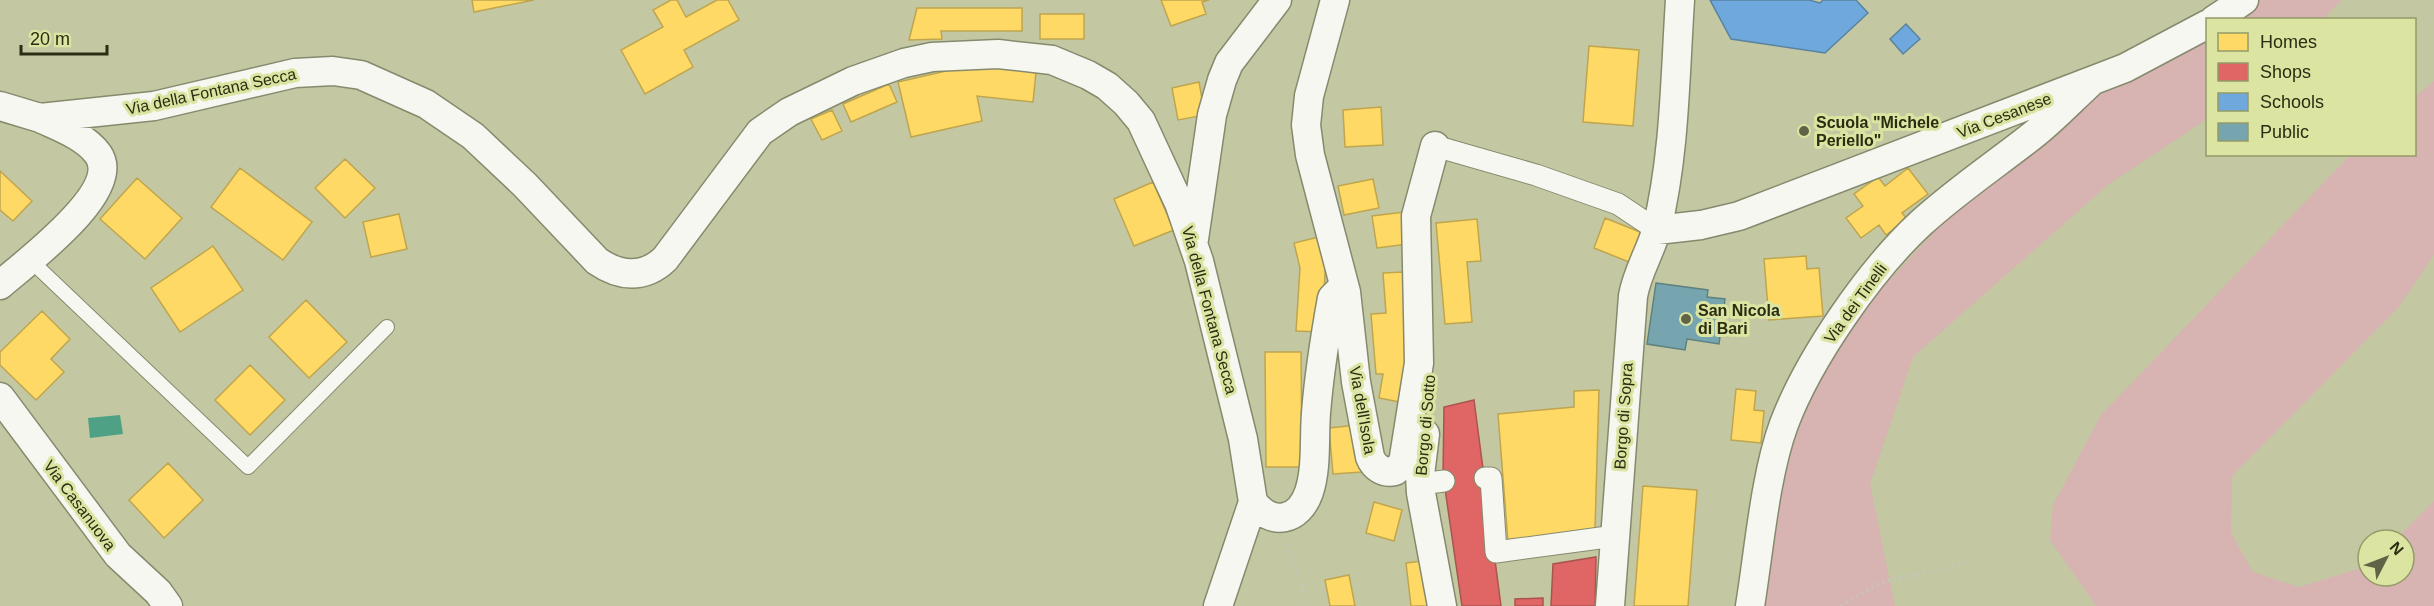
<svg xmlns="http://www.w3.org/2000/svg" width="2434" height="606" font-family="Arial,sans-serif">
<style>
.green{fill:#d7b3b1}
.water{fill:#4ea185}
.homes{fill:#ffd966;stroke:#bfa54d;stroke-width:1.5}
.shops{fill:#e06666;stroke:#a9554d;stroke-width:1.5}
.schools{fill:#6fa8dc;stroke:#5a839f;stroke-width:1.5}
.public{fill:#76a5af;stroke:#5f8180;stroke-width:1.5}
.lines{fill:none;stroke-linecap:round;stroke-linejoin:round}
.service-casing{stroke:#868a6d;stroke-width:16}
.pedestrian-casing{stroke:#868a6d;stroke-width:23}
.minor-casing{stroke:#868a6d;stroke-width:31}
.path{stroke:#c6c7bc;stroke-width:4;stroke-dasharray:1.5 4.5;stroke-linecap:butt}
.service{stroke:#f6f7f1;stroke-width:14}
.pedestrian{stroke:#f6f7f1;stroke-width:21}
.minor{stroke:#f6f7f1;stroke-width:28}
.poi-dot{fill:#606345;stroke:#dbe4a1;stroke-width:2}
.labels{text-anchor:middle;stroke-width:6;stroke-linejoin:round;paint-order:stroke}
.street-label{font-size:16px;fill:#2a2d12;stroke:#dbe4a1}
.poi-label{font-size:16px;font-weight:bold;fill:#2a2d12;stroke:#dbe4a1;text-anchor:start}
</style>
<rect width="100%" height="100%" fill="#c3c8a3"/>
<!-- green -->
<path class="green" d="M2258 0H2342L2323 19 2232 20Z
M2207 35V119L2109 184 1913 357 1870 484 1895 606H1761L1781 485 1802 410 1861 311 1962 202 2098 90Z
M2434 81V255L2397 309 2232 476 2231 533 2253 572 2299 587 2368 566V576H2404V540H2395L2434 501V606H2096L2050 540 2053 505 2101 415 2350 155 2414 154 2415 97Z"/>
<!-- water -->
<path class="water" d="M120 415 123 434 90 438 88 418Z"/>
<!-- homes -->
<path class="homes" d="M472 0H534L474 12Z
M671 0H677L686 17 717 0H728L739 20 684 50 693 67 645 94 621 50 663 27 653 10Z
M1161 0H1209L1202 2 1206 14 1171 26Z
M917 8H1022V31H941L942 39 909 40Z
M1040 14H1084V39H1040Z
M1589 46 1639 50 1633 126 1583 122Z
M972 65 1036 72 1033 102 977 96 982 121 911 137 898 82Z
M1199 82 1205 115 1178 120 1172 88Z
M889 84 897 102 851 122 843 104Z
M1381 107 1383 145 1345 147 1343 110Z
M832 110 842 131 822 140 811 119Z
M345 159 375 188 345 218 315 188Z
M240 168 312 222 283 260 211 207Z
M1908 168 1928 194 1902 213 1907 219 1886 235 1879 225 1861 238 1846 218 1863 206 1854 194 1878 177 1885 186Z
M0 171 32 201 13 221 0 210Z
M137 178 182 218 145 259 100 219Z
M1373 179 1379 208 1344 215 1338 186Z
M1153 182 1174 230 1134 246 1114 199Z
M1404 212 1408 244 1377 248 1372 216Z
M399 214 407 249 371 257 363 222Z
M1605 218 1645 234 1634 264 1594 248Z
M1477 219 1481 261 1467 262 1472 322 1445 324 1436 223Z
M1327 235 1322 332 1296 331 1300 268 1294 243Z
M213 246 243 290 180 332 151 288Z
M1806 256 1807 269 1819 268 1823 316 1769 320 1764 259Z
M1404 272 1405 403 1379 398 1383 374H1376L1371 314 1386 313 1383 273Z
M306 300 347 342 309 378 269 337Z
M42 311 70 339 51 359 64 372 36 400 0 365V352Z
M1265 352H1301L1302 467H1266Z
M250 365 285 400 250 435 215 400Z
M1736 389 1756 391 1754 410 1764 411 1761 443 1731 440Z
M1599 390 1595 529 1508 542 1498 414 1574 407V391Z
M1357 425 1362 472 1333 474 1329 428Z
M168 463 203 500 164 538 129 500Z
M1643 486 1697 490 1688 606H1634Z
M1374 502 1402 510 1394 541 1366 533Z
M1431 560V606H1411L1406 563Z
M1349 575 1355 606H1330L1325 580Z"/>
<!-- shops -->
<path class="shops" d="M1474 400 1501 606H1462L1443 475 1444 407Z
M1596 557 1595 606H1551L1553 564Z
M1543 598V606H1515V599Z"/>
<!-- schools -->
<path class="schools" d="M1710 0H1809L1820 3 1823 0H1856L1868 13 1825 53 1731 39Z
M1906 24 1920 39 1903 54 1890 39Z"/>
<!-- public -->
<path class="public" d="M1656 283 1708 290 1707 297 1725 299 1719 344 1687 339 1685 350 1647 344Z"/>
<g class="lines">
<defs>
<path id="service" d="M29 259 248 467 387 327"/>
<path id="pedestrian" d="M1435 146 1536 175 1618 204 1657 230
M1485 478H1491L1496 552 1615 536
M1420 484 1444 481"/>
<path id="minor" d="M1335 0 1309 96 1306 125 1310 155 1346 292
M2214 20 2244 0
M0 106 40 118 154 106 295 73 333 71 361 75 426 104 473 136 525 185 597 261C620 277 644 279 665 259L760 132 789 112 853 81 904 63 932 57 998 54 1052 60 1088 75 1107 86 1126 103 1141 121 1179 203 1199 261 1243 439 1253 502 1218 606
M1657 230 1701 225 1739 216 2125 68 2208 24
M1194 239 1212 115 1222 80 1229 63 1277 0
M0 285C25 263 124 191 98 154 85 136 59 127 40 118
M0 397 118 555 158 592 168 606
M1425 434 1420 475 1421 493 1442 606
M1253 502C1272 527 1299 521 1309 492 1317 468 1314 438 1316 413 1319 374 1325 337 1332 298L1338 292H1346L1356 382 1370 457C1374 467 1383 474 1395 471L1403 463 1419 363 1416 216 1435 146
M1610 606 1633 296C1637 272 1651 251 1657 228 1675 154 1675 76 1680 0
M1750 606C1759 551 1765 475 1784 424 1809 358 1870 270 1921 223 1955 192 1992 167 2028 139 2051 122 2071 100 2092 81"/>
</defs>
<!-- service casing -->
<use href="#service" class="service-casing"/>
<!-- pedestrian casing -->
<use href="#pedestrian" class="pedestrian-casing"/>
<!-- minor casing -->
<use href="#minor" class="minor-casing"/>
<!-- path -->
<path class="path" d="M1287 545 1308 606
M1841 606 1881 582 1968 563"/>
<!-- service -->
<use href="#service" class="service"/>
<!-- pedestrian -->
<use href="#pedestrian" class="pedestrian"/>
<!-- minor -->
<use href="#minor" class="minor"/>
</g>
<!-- markers -->
<g class="poi-dot">
<circle cx="1804" cy="131" r="6"/>
<circle cx="1686" cy="319" r="6"/>
</g>
<g class="labels">
<!-- street labels -->
<g class="street-label">
<text transform="translate(211 91) rotate(-12)" y="6">Via della Fontana Secca</text>
<text transform="translate(2004 115) rotate(-21)" y="6">Via Cesanese</text>
<text transform="translate(1855 303) rotate(-54)" y="6">Via dei Tinelli</text>
<text transform="translate(1210 310) rotate(75)" y="6">Via della Fontana Secca</text>
<text transform="translate(1363 410) rotate(80)" y="6">Via dell'Isola</text>
<text transform="translate(1623 416) rotate(-86)" y="6">Borgo di Sopra</text>
<text transform="translate(1425 425) rotate(-85)" y="6">Borgo di Sotto</text>
<text transform="translate(80 505) rotate(53)" y="6">Via Casanuova</text>
</g>
<!-- poi labels -->
<g class="poi-label">
<text x="1816" y="128">Scuola "Michele<tspan x="1816" dy="18">Periello"</tspan></text>
<text x="1698" y="316">San Nicola<tspan x="1698" dy="18">di Bari</tspan></text>
</g>
</g>
<!-- legend -->
<rect x="2206" y="18" width="210" height="138" fill="#dbe4a1" stroke="#949b68" stroke-width="1.5"/>
<rect x="2218" y="33" width="30" height="18" fill="#ffd966" stroke="#949b68" stroke-width="1.5"/>
<text x="2260" y="48" font-size="18" fill="#2a2d12">Homes</text>
<rect x="2218" y="63" width="30" height="18" fill="#e06666" stroke="#949b68" stroke-width="1.5"/>
<text x="2260" y="78" font-size="18" fill="#2a2d12">Shops</text>
<rect x="2218" y="93" width="30" height="18" fill="#6fa8dc" stroke="#949b68" stroke-width="1.5"/>
<text x="2260" y="108" font-size="18" fill="#2a2d12">Schools</text>
<rect x="2218" y="123" width="30" height="18" fill="#76a5af" stroke="#949b68" stroke-width="1.5"/>
<text x="2260" y="138" font-size="18" fill="#2a2d12">Public</text>
<!-- north arrow -->
<g transform="translate(2386 558) rotate(48)"><circle r="28" fill="#dbe4a1" stroke="#949b68" stroke-width="1.5"/>
<path d="M0-4.5L10 22L0 15L-10 22Z" fill="#606345"/>
<text y="-9" font-size="16" font-weight="bold" text-anchor="middle" fill="#2a2d12">N</text>
</g>
<!-- scale -->
<path d="M21 45v9h86v-9" fill="none" stroke="#2a2d12" stroke-width="3"/>
<text x="30" y="45" font-size="18" fill="#2a2d12" stroke="#dbe4a1" stroke-width="4.5" paint-order="stroke">20 m</text>
</svg>
